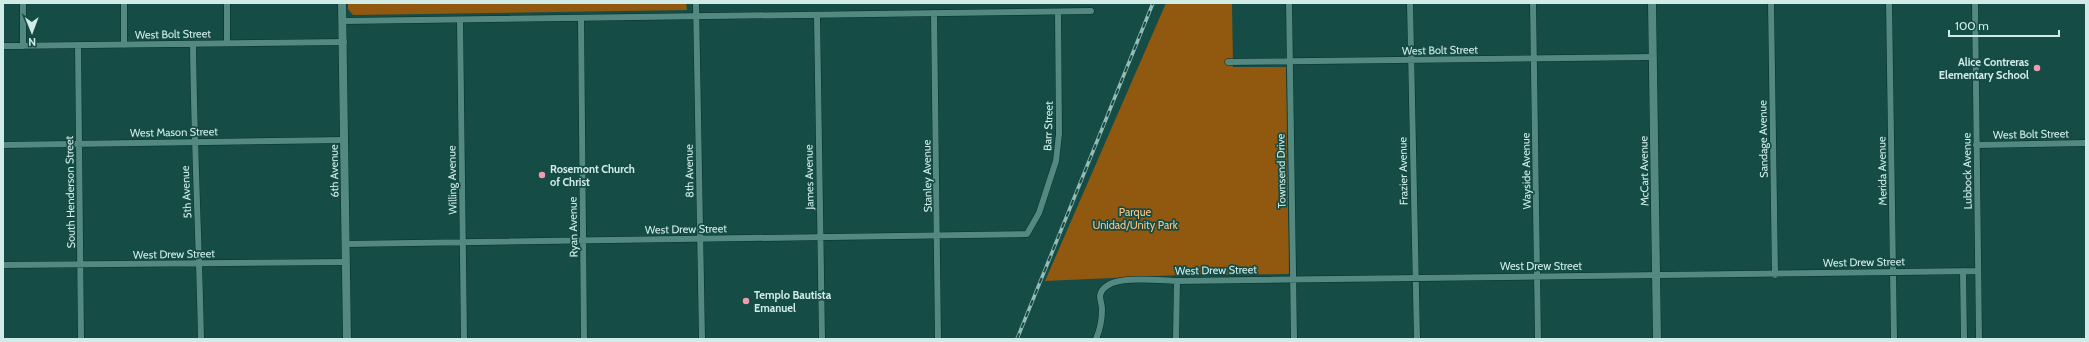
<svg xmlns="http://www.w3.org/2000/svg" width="2089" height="342" font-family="Cabin,sans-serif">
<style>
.green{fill:#915810}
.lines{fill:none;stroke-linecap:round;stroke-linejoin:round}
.street-casing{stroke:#05302c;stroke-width:7}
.secondary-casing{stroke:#05302c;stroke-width:9}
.street{stroke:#548982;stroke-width:6}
.secondary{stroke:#548982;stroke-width:8}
.rail-casing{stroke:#96bab4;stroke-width:3.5}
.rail{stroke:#154c46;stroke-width:2;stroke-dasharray:6;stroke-linecap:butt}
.poi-dot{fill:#f29aae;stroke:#154c46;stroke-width:1.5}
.labels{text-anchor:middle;stroke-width:3.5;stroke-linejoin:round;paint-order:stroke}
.street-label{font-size:11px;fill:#d1ece7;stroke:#154c46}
.poi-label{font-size:11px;font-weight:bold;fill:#d1ece7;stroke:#154c46;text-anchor:start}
.park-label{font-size:11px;fill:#fdc289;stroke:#154c46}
</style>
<rect width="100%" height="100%" fill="#154c46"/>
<!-- green -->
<path class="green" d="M348 3H686L687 10 353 15 348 9Z
M1166 3H1232L1233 67H1286L1289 274 1180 275 1045 281Z"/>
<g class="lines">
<defs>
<path id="street" d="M23 3V46
M124 3V45
M227 3V43
M696 3 702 339
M1289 3 1294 339
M1410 3 1417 339
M1533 3 1538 339
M1771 3 1775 275
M1889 3 1894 339
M1975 3 1979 339
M934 13 938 339
M817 15 822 339
M581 18 584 339
M460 20 464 339
M343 21 1091 11
M193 44C194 142 199 241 201 339
M78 45 81 339
M3 46 344 42
M1228 62 1653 57
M3 145 345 140
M1976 145 2086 143
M346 244 1027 234 1039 213 1056 161 1059 134 1058 12
M3 265 346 262
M1963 271 1964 339
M1096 339C1100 330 1102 319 1102 309 1102 305 1100 300 1100 296 1104 272 1159 281 1177 281L1978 271
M1176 339 1177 281"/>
<path id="secondary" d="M342 3 347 339
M1652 3 1657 339"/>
</defs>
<!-- street casing -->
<use href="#street" class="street-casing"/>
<!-- secondary casing -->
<use href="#secondary" class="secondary-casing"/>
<!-- street -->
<use href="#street" class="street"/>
<!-- secondary -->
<use href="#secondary" class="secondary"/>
<defs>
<path id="rail" d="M1017 339 1153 3"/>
</defs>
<!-- rail casing -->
<use href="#rail" class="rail-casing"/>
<!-- rail -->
<use href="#rail" class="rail"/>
</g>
<!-- markers -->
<g class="poi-dot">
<circle cx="2037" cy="68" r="4"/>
<circle cx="542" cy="175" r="4"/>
<circle cx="746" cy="301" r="4"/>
</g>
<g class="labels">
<!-- street labels -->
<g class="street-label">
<text transform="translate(173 34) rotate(-1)" y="4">West Bolt Street</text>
<text transform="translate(1440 50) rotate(-1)" y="4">West Bolt Street</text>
<text transform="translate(1048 126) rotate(-88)" y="4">Barr Street</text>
<text transform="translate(174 132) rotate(-1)" y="4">West Mason Street</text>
<text transform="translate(2031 134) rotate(-1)" y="4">West Bolt Street</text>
<text transform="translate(1763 139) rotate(-91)" y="4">Sandage Avenue</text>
<text transform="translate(334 171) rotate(-91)" y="4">6th Avenue</text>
<text transform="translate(689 171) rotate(-91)" y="4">8th Avenue</text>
<text transform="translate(1281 171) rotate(-91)" y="4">Townsend Drive</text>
<text transform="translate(1403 171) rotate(-91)" y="4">Frazier Avenue</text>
<text transform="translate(1526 171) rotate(-91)" y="4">Wayside Avenue</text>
<text transform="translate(1644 171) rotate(-91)" y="4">McCart Avenue</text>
<text transform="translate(1882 171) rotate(-91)" y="4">Merida Avenue</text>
<text transform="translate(1967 171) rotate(-91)" y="4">Lubbock Avenue</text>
<text transform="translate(927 176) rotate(-91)" y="4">Stanley Avenue</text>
<text transform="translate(809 177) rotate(-91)" y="4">James Avenue</text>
<text transform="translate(452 180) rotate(-91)" y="4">Willing Avenue</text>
<text transform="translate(70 192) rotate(-91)" y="4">South Henderson Street</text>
<text transform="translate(186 192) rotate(-93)" y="4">5th Avenue</text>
<text transform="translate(573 227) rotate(-91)" y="4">Ryan Avenue</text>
<text transform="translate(686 229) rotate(-1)" y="4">West Drew Street</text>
<text transform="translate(174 254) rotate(-1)" y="4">West Drew Street</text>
<text transform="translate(1864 262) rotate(-1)" y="4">West Drew Street</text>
<text x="1541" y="270">West Drew Street</text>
<text transform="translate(1216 270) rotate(-1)" y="4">West Drew Street</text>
</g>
<!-- poi labels -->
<g class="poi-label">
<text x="2029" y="66" text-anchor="end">Alice Contreras<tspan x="2029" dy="13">Elementary School</tspan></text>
<text x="550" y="173">Rosemont Church<tspan x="550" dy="13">of Christ</tspan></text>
<text x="754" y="299">Templo Bautista<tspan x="754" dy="13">Emanuel</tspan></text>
</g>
<!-- park labels -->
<g class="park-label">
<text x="1135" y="216">Parque<tspan x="1135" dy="13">Unidad/Unity Park</tspan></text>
</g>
</g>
<!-- border -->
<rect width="2089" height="342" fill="none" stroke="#d1ece7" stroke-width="8"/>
<!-- north arrow -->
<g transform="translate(32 32) rotate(179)" stroke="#154c46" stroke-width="3" paint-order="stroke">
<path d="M0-3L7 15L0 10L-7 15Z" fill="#d1ece7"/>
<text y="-6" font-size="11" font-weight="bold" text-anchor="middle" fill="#d1ece7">N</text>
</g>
<!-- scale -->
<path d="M1949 30v6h110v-6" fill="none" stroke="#d1ece7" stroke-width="2"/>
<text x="1955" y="30" font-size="12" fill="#d1ece7" stroke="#154c46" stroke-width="3" paint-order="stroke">100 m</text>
</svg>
